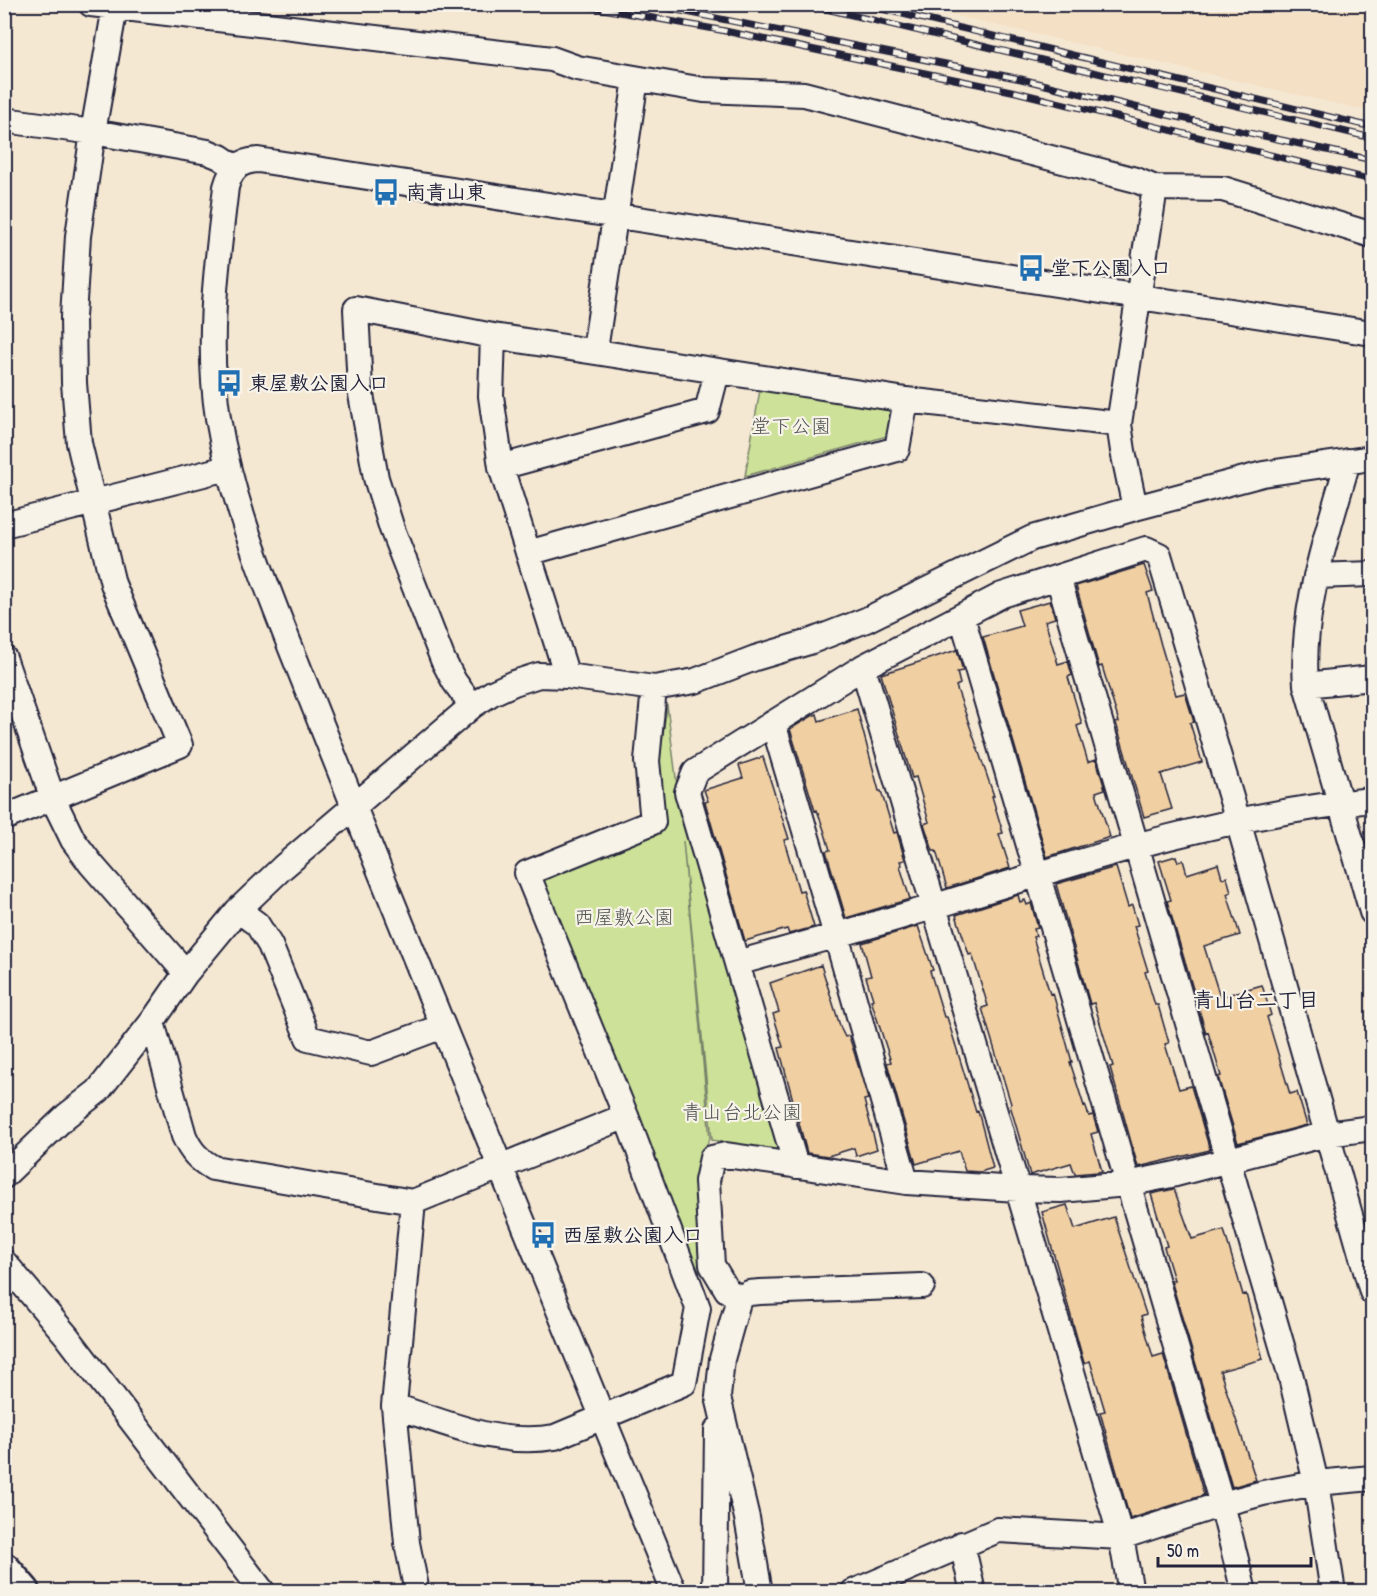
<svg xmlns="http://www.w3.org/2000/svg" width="1377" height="1596" font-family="'Patrick Hand','Klee One',sans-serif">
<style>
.built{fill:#f4e0c4}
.green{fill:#cde298;stroke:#78826a;stroke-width:1.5}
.building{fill:#f0cfa2;stroke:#22223b;stroke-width:1.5}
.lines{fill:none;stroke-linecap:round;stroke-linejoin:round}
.minor-casing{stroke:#22223b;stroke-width:28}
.highway-casing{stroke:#22223b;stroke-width:38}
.minor{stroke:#f7f3e8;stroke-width:24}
.highway{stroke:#f7f3e8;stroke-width:33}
.rail-casing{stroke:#22223b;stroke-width:7}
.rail{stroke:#f7f3e8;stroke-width:4.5;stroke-dasharray:14;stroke-linecap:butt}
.labels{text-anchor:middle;stroke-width:4.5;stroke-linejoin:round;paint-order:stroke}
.poi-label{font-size:20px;font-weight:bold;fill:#22223b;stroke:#f7f3e8;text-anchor:start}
.park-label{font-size:20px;fill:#4d5252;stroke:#f7f3e8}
.neighbourhood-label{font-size:21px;font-weight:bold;fill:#22223b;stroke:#f7f3e8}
</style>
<rect width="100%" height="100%" fill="#f5e8d3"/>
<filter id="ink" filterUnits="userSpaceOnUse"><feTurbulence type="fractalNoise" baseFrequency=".0167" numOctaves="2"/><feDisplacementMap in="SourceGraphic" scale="12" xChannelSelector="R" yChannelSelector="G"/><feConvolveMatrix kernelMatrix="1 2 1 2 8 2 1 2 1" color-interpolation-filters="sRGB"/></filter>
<g filter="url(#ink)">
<!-- built -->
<path class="built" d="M909 5H1372V112Z"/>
<!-- green -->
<path class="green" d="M761 384 889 406 893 413 887 436 745 476Z
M667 705 679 802 785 1144 777 1152 712 1140 683 841 710 1139 702 1152 699 1176 705 1274 697 1271 542 885 545 875 666 826 659 763Z"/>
<!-- building -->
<path class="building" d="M1144 565 1153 591 1147 593 1161 645 1176 695 1185 693 1194 722 1190 723 1202 762 1161 774 1172 809 1144 817 1116 723 1119 722 1114 706 1102 666 1099 667 1076 586Z
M1050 601 1055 618 1045 621 1058 664 1068 661 1072 675 1068 677 1082 724 1077 726 1088 762 1096 759 1105 789 1096 792 1110 837 1047 857 983 637 1022 626 1017 610Z
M957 650 963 671 957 672 960 684 956 686 994 796H992L1003 833 999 834 1010 868 947 888 936 851H933L924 824 929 822 916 777 912 778 881 674Z
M857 709 879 791H881L894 833 897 832 905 860 900 861 902 865 900 866 910 899 846 918 826 851 830 850 824 830 817 810 815 811 790 729 812 716 817 714 819 721Z
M763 757 789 839 784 840 799 891 803 890 814 927 789 934 787 929 745 941 705 802 708 801 704 790 743 778 739 765Z
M1176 856 1178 862 1183 860 1187 874 1218 864 1222 878 1227 877 1231 892 1227 894 1240 935 1204 946 1220 997 1262 985 1271 1015 1267 1017 1290 1094 1297 1092 1307 1125 1238 1143 1218 1077 1221 1076 1208 1032 1206 1033 1167 901 1171 900 1159 861Z
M1116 867 1128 907 1132 905 1138 925 1134 926 1148 971 1145 972 1155 1005H1158L1169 1043 1165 1044 1179 1089 1191 1086 1210 1150 1138 1167 1110 1067 1113 1066 1094 1003 1090 1004 1056 884Z
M1018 895 1020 902 1025 900 1027 905 1031 903 1038 928 1034 929 1036 936 1033 937 1050 994 1053 993 1072 1062H1070L1084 1106 1085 1105 1089 1116 1093 1115 1098 1132 1091 1134 1102 1171 1098 1172 1075 1174 1071 1163 1030 1175 1023 1150 1010 1105 1011 1104 982 1008 988 1006 972 954 969 955 956 915Z
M918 926 933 970 930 971 944 1017H947L976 1112 978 1111 993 1168 980 1172 965 1171 959 1151 916 1164 887 1063 891 1062 871 1000 873 999 866 977 871 976 862 943Z
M821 965 841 1029 845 1037 849 1036 855 1055 868 1099 864 1100 877 1149 856 1156 854 1148 828 1156 807 1153 779 1048 783 1047 773 1014 779 1012 770 983Z
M1174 1189 1192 1239 1224 1230 1243 1295 1246 1294 1263 1359 1220 1371 1256 1480 1232 1487 1171 1280H1174L1164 1247 1167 1246 1151 1194Z
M1067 1205 1075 1229 1114 1217 1146 1314 1141 1316 1153 1357 1163 1354 1204 1495 1130 1519 1100 1412 1105 1411 1090 1361 1084 1363 1042 1212Z"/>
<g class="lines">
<defs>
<path id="minor" d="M91 4 552 59 577 68 704 90 804 94 1136 180 1155 188 1223 189 1372 235
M4 120 93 132 208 152 220 157 235 167
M493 336 491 396 501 467 567 676
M595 350 636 79
M1348 461C1328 533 1300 609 1306 685L1372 912
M501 467 707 411 717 372
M1135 508 1123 451 1119 424 1155 188
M4 525 227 468
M528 553 897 449 906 400
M1316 576 1372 574
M1058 577 1291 1377 1316 1483 1333 1592
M962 617 1222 1504 1244 1592
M4 658 53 799 73 840 91 864 186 973
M863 667 1121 1537 1131 1592
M1306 685 1372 678
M472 706 454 681 443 660 392 529 376 478 360 389 356 309 493 336 906 400 1119 424
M773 723 836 935 906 1182
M4 818 180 745 113 584 79 443 74 383 73 317 78 236 93 132 115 7
M238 910 257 924 270 945 308 1038 371 1053 443 1026
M737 963C805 944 872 926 939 905 1081 861 1224 814 1372 800
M152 1022 184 1136C191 1152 199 1160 213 1168L413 1202 626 1116
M796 1166 687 792 695 772 863 667 1002 595 1146 549 1159 555 1238 821 1372 1292
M4 1176 66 1116 98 1091 152 1022 186 973 238 910 283 867 472 706 492 693 514 683 539 675 567 676 654 688 695 681 755 658 809 642 866 620 1032 538 1135 508 1263 474 1372 458
M413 1202 394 1406 407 1543 417 1592
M4 1262 66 1335 263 1592
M739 1298 727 1290 712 1265 707 1181 712 1158 726 1155 906 1182 1018 1189 1061 1190 1127 1184 1176 1174 1327 1134 1372 1128
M394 1406C447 1423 499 1447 555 1437L684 1383 698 1308 626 1116 527 873 653 822 647 761 654 688
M962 1544 973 1592
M674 1592C574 1351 478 1110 379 869 349 795 320 721 290 646 261 572 231 498 218 418 206 340 217 264 226 187 231 169 239 161 258 160L1372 333
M715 1592 717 1430
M760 1592 747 1518 718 1397 722 1359 739 1298 749 1293 760 1292 922 1286
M853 1592 998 1530 1121 1537 1222 1504 1263 1493 1316 1483 1372 1478"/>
<path id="highway" d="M4 1570 23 1592"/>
</defs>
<!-- minor casing -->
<use href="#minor" class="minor-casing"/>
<!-- highway casing -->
<use href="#highway" class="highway-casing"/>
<!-- minor -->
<use href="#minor" class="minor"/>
<!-- highway -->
<use href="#highway" class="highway"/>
<defs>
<path id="rail" d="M575 4 720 30 1016 92 1372 180
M646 4 1021 79 1168 115 1372 160
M805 4 1372 138
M861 4 1372 127"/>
</defs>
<!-- rail casing -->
<use href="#rail" class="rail-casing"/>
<!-- rail -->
<use href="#rail" class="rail"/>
</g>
</g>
<!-- icons -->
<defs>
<symbol id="bus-bare" viewBox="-9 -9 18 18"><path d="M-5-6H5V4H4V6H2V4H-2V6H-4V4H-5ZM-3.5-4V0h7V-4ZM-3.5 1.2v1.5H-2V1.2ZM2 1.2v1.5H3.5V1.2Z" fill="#1f6fb2" stroke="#f7f3e8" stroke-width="2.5" paint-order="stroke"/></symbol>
</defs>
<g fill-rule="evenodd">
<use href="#bus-bare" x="367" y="173" width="38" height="38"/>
<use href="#bus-bare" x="1012" y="249" width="38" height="38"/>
<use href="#bus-bare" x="210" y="364" width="38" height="38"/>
<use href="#bus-bare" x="524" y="1216" width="38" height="38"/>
</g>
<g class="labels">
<!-- poi labels -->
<g class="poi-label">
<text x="406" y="199">南青山東</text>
<text x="1051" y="275">堂下公園入口</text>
<text x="249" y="390">東屋敷公園入口</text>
<text x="563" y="1242">西屋敷公園入口</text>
</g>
<!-- park labels -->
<g class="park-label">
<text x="791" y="433">堂下公園</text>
<text x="624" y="924">西屋敷公園</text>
<text x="742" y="1119">青山台北公園</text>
</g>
<!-- neighbourhood labels -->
<g class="neighbourhood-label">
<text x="1256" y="1007">青山台二丁目</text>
</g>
</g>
<!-- margin -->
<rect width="1377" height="1596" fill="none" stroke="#f7f3e8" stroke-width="24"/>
<rect x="12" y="12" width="1353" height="1572" fill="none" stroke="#22223b" stroke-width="2" filter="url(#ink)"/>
<!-- scale -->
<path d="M1158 1557v9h153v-9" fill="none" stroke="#22223b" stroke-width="3"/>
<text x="1167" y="1557" font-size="18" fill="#22223b" stroke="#f7f3e8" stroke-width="4.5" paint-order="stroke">50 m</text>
</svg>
